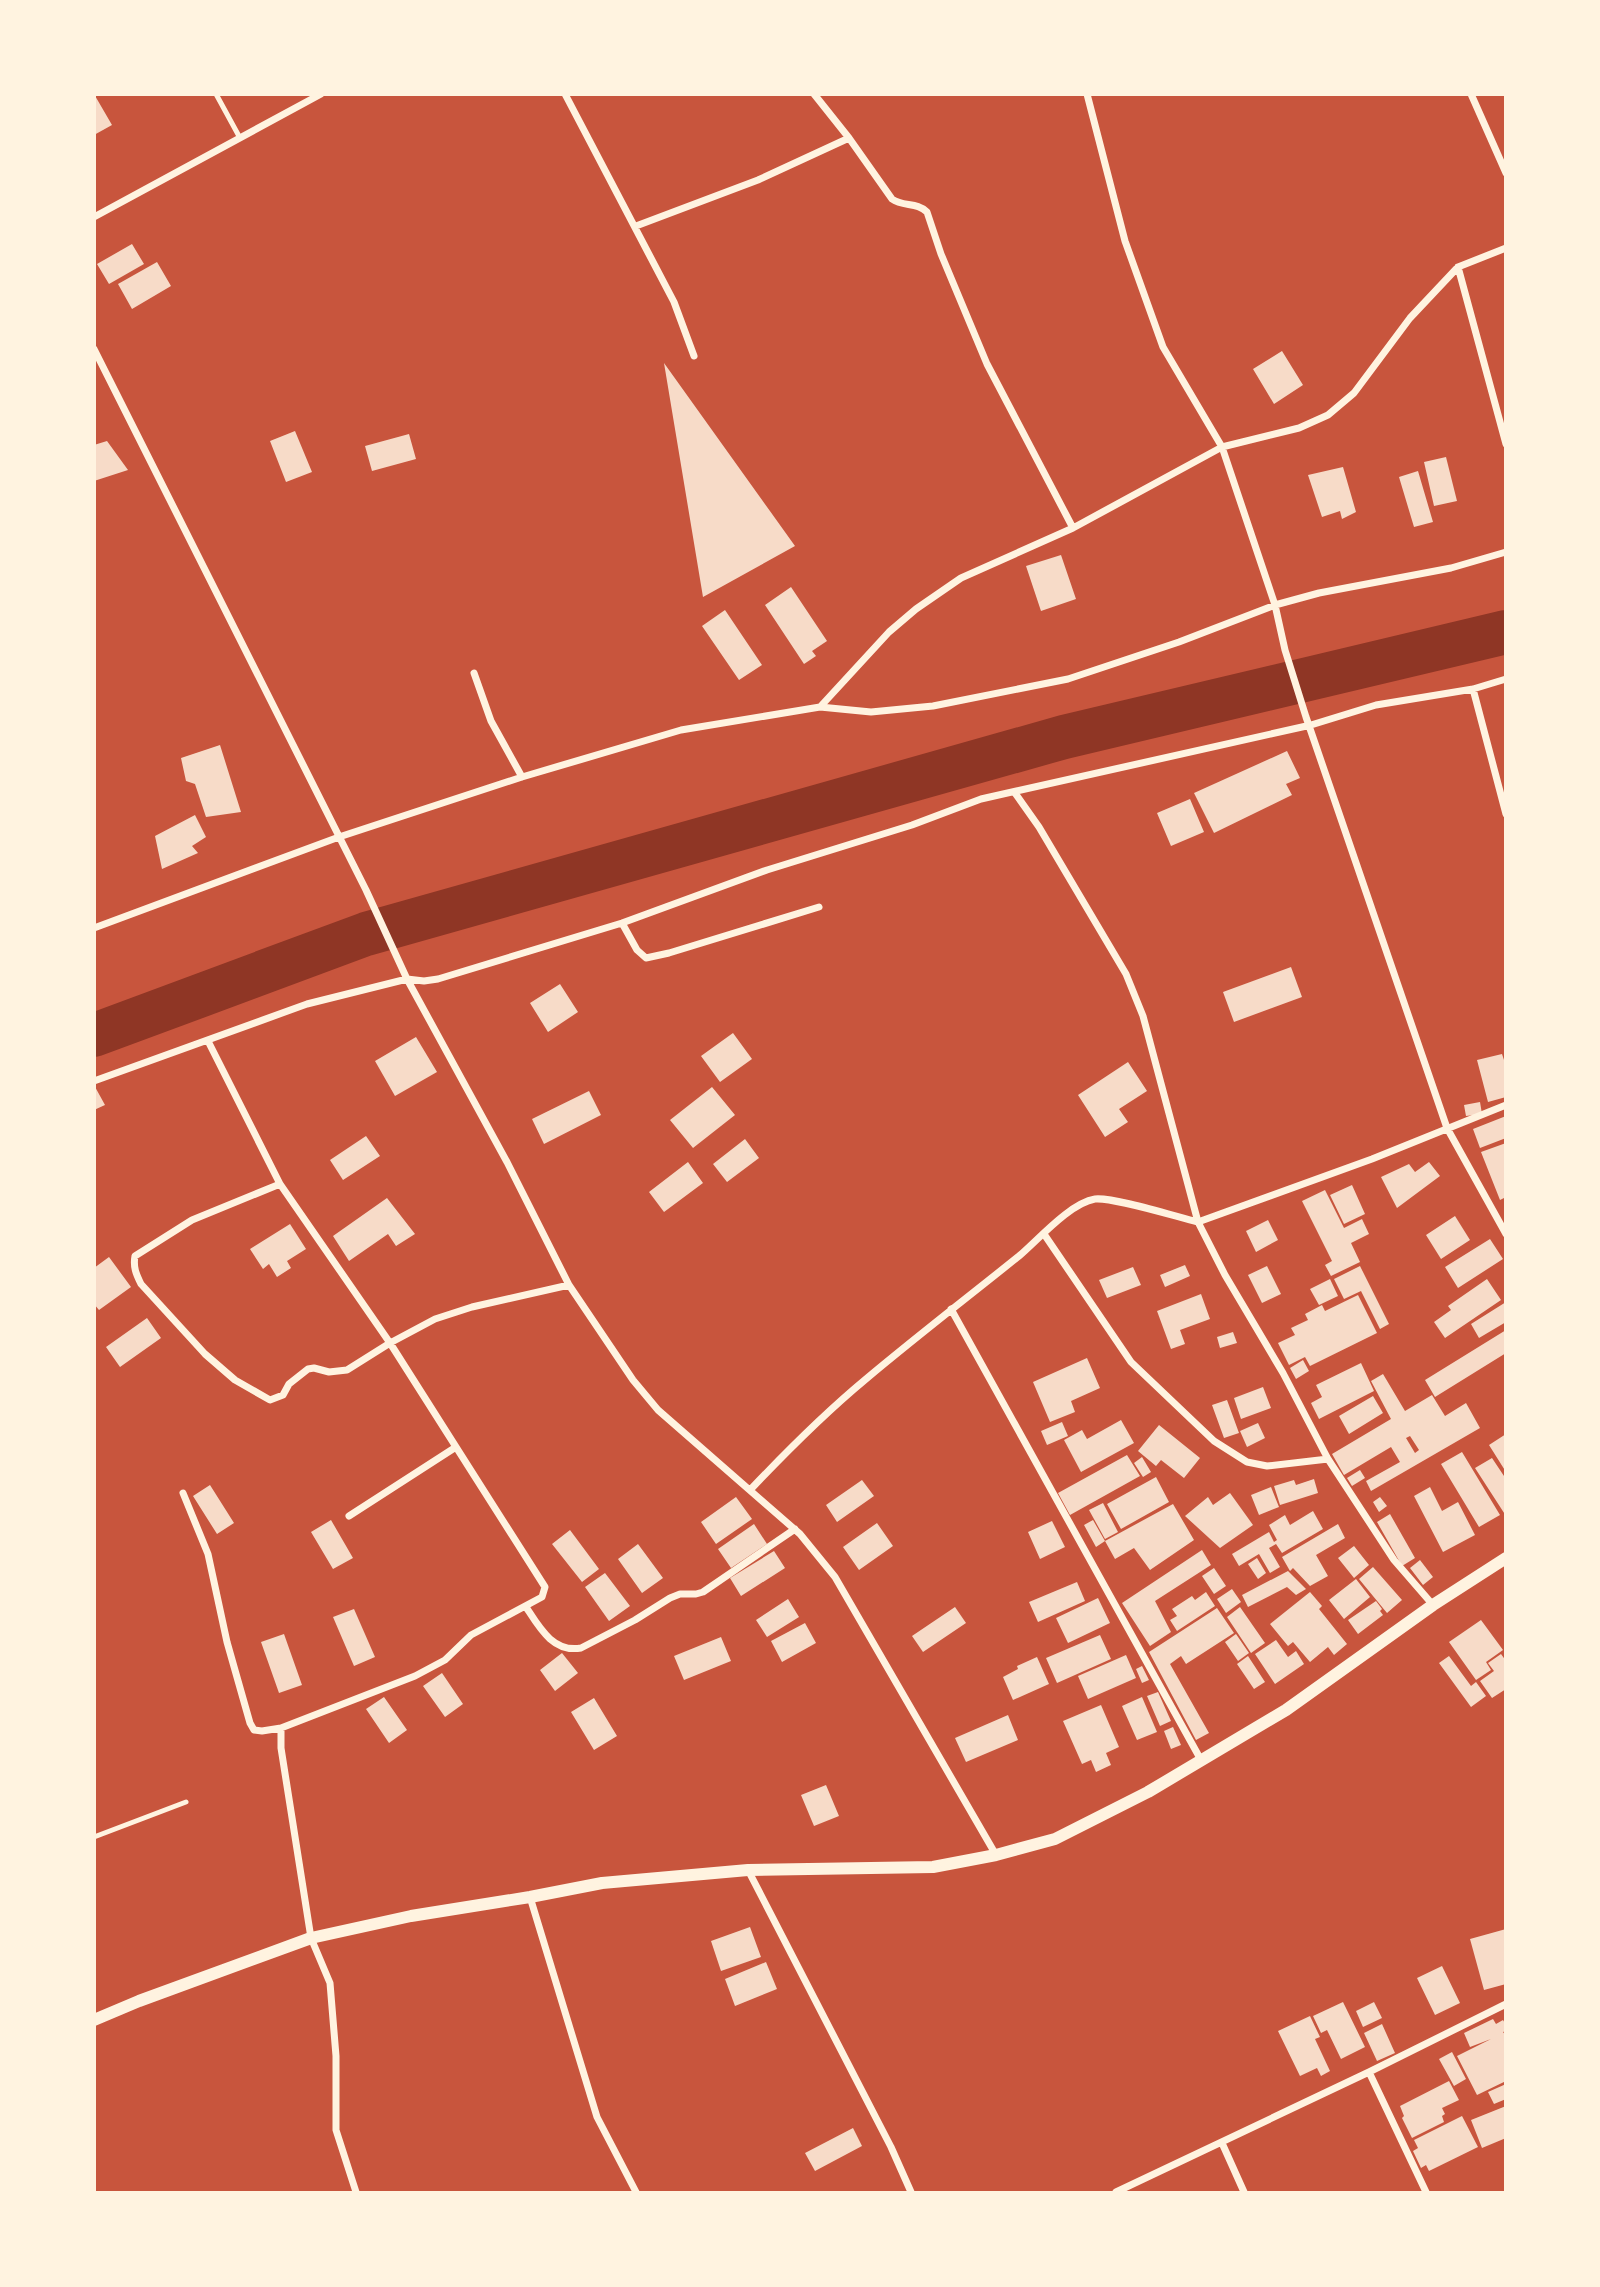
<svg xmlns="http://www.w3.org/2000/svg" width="1600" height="2287" font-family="Lato,sans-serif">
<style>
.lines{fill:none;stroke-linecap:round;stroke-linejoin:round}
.river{stroke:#8f3625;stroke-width:44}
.building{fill:#f7dbc8;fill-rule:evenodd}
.service{stroke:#fff3e0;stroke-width:5}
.minor{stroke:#fff3e0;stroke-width:7}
.tertiary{stroke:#fff3e0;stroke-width:12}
</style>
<rect width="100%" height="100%" fill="#c8553d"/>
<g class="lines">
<!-- river -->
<path class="river" d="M94 1035 366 934 1064 737 1506 632"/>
</g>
<!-- building -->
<path class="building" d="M94 94 112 125 94 135Z
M132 244 144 264 109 284 97 264Z
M157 262 171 286 132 309 118 284Z
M1282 351 1303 385 1274 404 1253 369Z
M664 363 795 546 703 597Z
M295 431 312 472 286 482 270 441Z
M409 434 416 459 372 471 365 446Z
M107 441 128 470 94 481V445Z
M1446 457 1457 501 1434 506 1424 462Z
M1343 467 1356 512 1342 519 1340 511 1322 517 1308 475Z
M1418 471 1433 522 1414 527 1399 477Z
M1061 555 1076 599 1041 611 1026 566Z
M791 587 827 641 812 651 816 656 804 664 765 605Z
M725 610 762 665 739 680 702 626Z
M220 745 241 812 206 817 195 784 186 781 181 758Z
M1287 751 1300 778 1286 784 1292 795 1214 833 1194 793Z
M1190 799 1204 832 1171 846 1157 813Z
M195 815 206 837 192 846 198 853 162 869 155 836Z
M1291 967 1302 997 1234 1022 1223 992Z
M560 984 578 1012 548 1032 530 1003Z
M733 1033 752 1059 720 1082 701 1056Z
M416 1037 437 1072 395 1096 375 1061Z
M1502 1054 1506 1066V1097L1488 1102 1477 1060Z
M1128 1062 1147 1091 1119 1109 1128 1122 1105 1137 1078 1095Z
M94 1085 105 1105 94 1110Z
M712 1087 735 1115 693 1148 670 1120Z
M589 1091 601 1115 544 1144 532 1119Z
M1480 1102 1482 1114 1466 1116 1464 1105Z
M1506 1116V1138L1480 1148 1473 1129Z
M366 1136 380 1156 343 1180 330 1160Z
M745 1139 759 1158 727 1182 713 1164Z
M1506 1143V1197L1500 1200 1481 1152Z
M688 1162 703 1183 664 1212 649 1192Z
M1429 1162 1440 1176 1397 1208 1381 1177 1409 1164 1415 1172Z
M1352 1185 1365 1214 1344 1224 1330 1195Z
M1325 1190 1344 1228 1362 1219 1369 1234 1351 1243 1360 1262 1331 1276 1325 1265 1332 1261 1302 1201Z
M387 1198 415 1234 396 1246 388 1234 349 1261 333 1236Z
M1455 1216 1470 1240 1441 1259 1426 1235Z
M1268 1220 1278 1240 1256 1252 1246 1231Z
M290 1224 306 1249 287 1261 291 1268 277 1277 269 1264 263 1269 250 1249Z
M1490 1239 1503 1259 1458 1288 1445 1267Z
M109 1257 131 1287 99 1310 94 1304V1268Z
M1185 1265 1190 1276 1165 1287 1160 1275Z
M1267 1266 1281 1294 1262 1303 1248 1275Z
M1360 1266 1389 1324 1380 1329 1361 1291 1344 1299 1334 1279Z
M1133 1267 1141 1285 1107 1298 1099 1280Z
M1330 1279 1338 1296 1319 1305 1310 1289Z
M1487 1279 1501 1300 1445 1338 1434 1322 1451 1310 1448 1306Z
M1201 1294 1210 1319 1180 1330 1185 1344 1171 1349 1157 1311Z
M1358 1295 1377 1333 1310 1366 1305 1357 1289 1365 1278 1343 1295 1335 1291 1328 1308 1320 1305 1314 1322 1305 1325 1311Z
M1506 1302V1322L1479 1338 1471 1324Z
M147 1318 161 1338 120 1367 106 1347Z
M1506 1330V1353L1435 1397 1425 1380Z
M1233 1332 1237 1343 1220 1348 1217 1337Z
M1087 1358 1100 1388 1071 1401 1075 1412 1050 1422 1033 1382Z
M1303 1360 1309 1371 1296 1379 1290 1368Z
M1361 1363 1374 1391 1319 1419 1311 1403 1322 1397 1316 1385Z
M1383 1374 1405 1411 1432 1395 1445 1416 1466 1403 1480 1428 1371 1491 1366 1481 1400 1462 1391 1447 1344 1475 1332 1454 1391 1419 1371 1381ZM1410 1436 1419 1450 1415 1453 1406 1438Z
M1263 1387 1271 1408 1241 1419 1234 1398Z
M1373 1396 1383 1413 1349 1434 1339 1416Z
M1227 1400 1239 1433 1224 1438 1212 1405Z
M1121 1420 1134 1443 1081 1472 1064 1440 1082 1430 1087 1439Z
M1062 1422 1068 1436 1047 1445 1041 1431Z
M1258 1423 1265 1438 1247 1447 1240 1431Z
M1159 1425 1200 1458 1184 1478 1161 1460 1156 1466 1138 1451Z
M1506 1434V1472L1489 1445Z
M1462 1452 1500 1515 1479 1527 1441 1464Z
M1127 1455 1140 1476 1070 1515 1058 1493Z
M1142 1457 1151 1472 1143 1477 1134 1463Z
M1492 1458 1506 1479V1516L1475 1468Z
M1360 1470 1365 1478 1352 1486 1347 1478Z
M1156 1477 1169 1502 1121 1529 1107 1504Z
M1314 1479 1318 1493 1280 1505 1274 1486 1294 1480 1296 1485Z
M862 1480 874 1496 837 1522 826 1505Z
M210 1485 234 1523 217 1534 193 1496Z
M1271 1487 1279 1507 1259 1515 1251 1495Z
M1430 1487 1442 1511 1458 1502 1475 1535 1443 1552 1414 1496Z
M1230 1493 1253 1525 1220 1548 1185 1516 1208 1497 1213 1505Z
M736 1497 752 1519 716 1544 701 1522Z
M1380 1497 1387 1506 1379 1512 1373 1502Z
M1103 1503 1118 1532 1105 1539 1089 1510Z
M1173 1504 1194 1540 1150 1570 1134 1548 1115 1559 1105 1541Z
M1313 1511 1323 1529 1282 1553 1276 1544 1269 1548 1280 1567 1270 1573 1259 1554 1239 1566 1232 1554 1269 1532 1274 1542 1277 1540 1269 1525 1285 1515 1290 1525Z
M1390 1514 1415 1558 1402 1566 1377 1522Z
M331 1520 353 1558 333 1569 311 1532Z
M1093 1520 1105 1541 1096 1547 1084 1525Z
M1052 1521 1065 1547 1040 1559 1028 1532Z
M877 1523 893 1546 859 1570 843 1547Z
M754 1524 767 1544 731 1568 718 1549Z
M1338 1524 1345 1538 1316 1555 1328 1576 1310 1586 1293 1568 1290 1571 1282 1557Z
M570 1530 599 1569 582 1582 552 1544Z
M638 1544 663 1578 642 1593 618 1559Z
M1354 1546 1369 1565 1354 1578 1338 1558Z
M1202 1550 1211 1565 1155 1601 1171 1632 1150 1646 1122 1603Z
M774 1551 785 1568 741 1596 730 1578Z
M1257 1558 1266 1573 1258 1579 1248 1564Z
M1420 1560 1433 1577 1423 1585 1410 1568Z
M1373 1567 1402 1600 1387 1613 1359 1579Z
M1214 1568 1226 1586 1214 1594 1202 1576Z
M1288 1571 1306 1589 1296 1595 1287 1587 1248 1607 1242 1595Z
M605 1573 630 1606 609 1621 585 1587Z
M1356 1579 1370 1597 1344 1619 1329 1600Z
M1077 1582 1085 1601 1038 1622 1029 1602Z
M1232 1589 1241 1602 1226 1613 1217 1599Z
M1206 1592 1215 1606 1177 1631 1170 1620 1177 1616 1172 1609 1192 1596 1195 1600Z
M1310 1592 1322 1606 1319 1609 1347 1644 1334 1655 1328 1647 1310 1662 1293 1642 1288 1646 1270 1624Z
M1098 1598 1110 1623 1068 1643 1056 1618Z
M788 1599 799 1617 767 1637 756 1620Z
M1376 1601 1382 1609 1380 1611 1383 1615 1358 1634 1348 1620Z
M955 1607 966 1623 923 1652 912 1636Z
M1240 1607 1265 1643 1251 1653 1227 1617Z
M1217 1608 1234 1633 1186 1664 1181 1656 1170 1664 1209 1733 1196 1740 1149 1652Z
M354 1609 375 1657 354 1666 333 1617Z
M1481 1620 1503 1650 1486 1662 1491 1670 1476 1680 1449 1642Z
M805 1623 816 1643 782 1662 771 1641Z
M284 1634 302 1685 279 1693 261 1642Z
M1236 1634 1249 1653 1238 1661 1225 1642Z
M1100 1635 1111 1659 1057 1683 1046 1658Z
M721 1637 731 1661 684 1680 674 1656Z
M1276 1640 1288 1657 1296 1651 1304 1664 1275 1684 1255 1654Z
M562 1653 578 1673 555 1691 540 1670Z
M1501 1654 1506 1661V1689L1492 1698 1480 1681 1494 1671 1488 1663Z
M1126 1655 1136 1678 1088 1699 1078 1676Z
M1248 1656 1265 1682 1254 1689 1237 1664Z
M1449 1656 1471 1686 1476 1682 1486 1696 1471 1707 1439 1663Z
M1037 1657 1049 1684 1013 1700 1003 1677 1018 1669 1017 1666Z
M1142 1666 1149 1680 1142 1683 1136 1669Z
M442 1673 463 1704 445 1717 423 1686Z
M1158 1692 1171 1721 1160 1726 1147 1696Z
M384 1697 407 1730 389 1743 366 1709Z
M1142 1697 1157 1732 1137 1740 1122 1706Z
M594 1698 617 1736 594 1750 571 1712Z
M1101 1705 1119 1747 1106 1753 1111 1765 1096 1772 1091 1760 1082 1764 1063 1721Z
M1008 1715 1018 1740 966 1762 955 1738Z
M1173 1727 1181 1745 1171 1749 1164 1731Z
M826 1785 839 1816 814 1826 801 1795Z
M750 1927 761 1957 721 1971 711 1941Z
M1506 1929V1984L1484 1990 1470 1939Z
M766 1962 777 1989 735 2006 725 1979Z
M1442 1966 1460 2003 1435 2015 1417 1978Z
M1343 2002 1365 2047 1341 2059 1327 2030 1321 2033 1313 2016Z
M1374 2002 1382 2018 1363 2027 1356 2011Z
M1310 2016 1320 2037 1315 2039 1330 2071 1321 2076 1317 2068 1300 2076 1278 2031Z
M1493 2019 1496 2024 1503 2020 1506 2025V2031L1503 2032 1506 2036V2081L1477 2095 1457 2056 1491 2039 1470 2047 1464 2033Z
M1382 2024 1395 2053 1377 2061 1364 2033Z
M1452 2052 1466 2079 1454 2086 1439 2059Z
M1449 2081 1459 2100 1442 2108 1445 2114 1442 2116 1444 2122 1412 2138 1402 2118 1404 2116 1400 2106Z
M1506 2084V2099L1494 2104 1488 2092Z
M1506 2106V2138L1482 2148 1471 2120Z
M1462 2116 1478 2147 1429 2171 1426 2165 1421 2168 1413 2151 1418 2148 1414 2140Z
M853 2128 862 2146 815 2171 805 2153Z"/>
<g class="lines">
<!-- service -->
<path class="service" d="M216 94 240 138
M94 1837 186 1802"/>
<!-- minor -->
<path class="minor" d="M565 94 674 302 694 356
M814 94 849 138 892 199C903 207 917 202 927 212L941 254 987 364 1073 528
M1087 94 1125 241 1163 347 1222 447 1275 605 1285 650 1306 717 1447 1128 1506 1234
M1471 94 1506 173
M94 217 321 94
M636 226 758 180 849 138
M1458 267 1506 444
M94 349 366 890 407 979 507 1162 569 1285 633 1380 658 1410 800 1534 835 1577 996 1855
M474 673 491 721 522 777
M1473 689 1506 814
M820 707 889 632 916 609 961 578 1073 528 1222 447 1299 428 1328 415 1354 393 1410 318 1458 267 1506 248
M622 923 637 950 646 958 669 953 819 907
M94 928 339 837 522 777 681 730 820 707 871 712 933 706 1068 679 1179 642 1275 605 1319 593 1451 568 1506 552
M94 1081 307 1004 407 979 424 981 438 979 622 923 767 870 912 825 981 799 1311 725 1376 705 1473 689 1506 679
M280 1184 192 1220 135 1256C133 1267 136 1274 141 1284L205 1354 235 1380 270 1400 283 1395 289 1384 308 1369 314 1368 329 1372 347 1370 390 1343 435 1319 472 1307 569 1285
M1044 1234 1131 1362 1214 1441 1247 1462 1267 1466 1328 1459
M951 1309 1201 1760
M751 1489C787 1451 825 1413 866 1379 916 1337 968 1297 1019 1256 1038 1240 1070 1203 1095 1199 1114 1197 1177 1217 1198 1222L1143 1016 1126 974 1039 827 1015 793
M183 1493 208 1554 227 1642 250 1723 254 1730 262 1731 281 1728 415 1676 445 1660 471 1635 542 1597 545 1587 390 1343 280 1184 208 1041
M349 1516 456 1447
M1433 1605 1394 1560 1328 1459 1283 1373 1225 1275 1198 1222 1372 1159 1506 1105
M526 1607C539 1627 553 1653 581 1648L635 1620 670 1598 680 1594H696L703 1592 795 1529
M281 1728V1748L311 1938 330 1983 336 2056V2130L356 2192
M748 1870 891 2147 911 2192
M530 1897 597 2117 636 2192
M1369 2072 1426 2192
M1222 2143 1244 2192
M1116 2192 1369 2072 1506 2004"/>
<!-- tertiary -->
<path class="tertiary" d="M94 2020 139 2001 311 1938 411 1916 530 1897 602 1883 748 1870 933 1867 996 1855 1055 1839 1148 1792 1286 1710 1433 1605 1506 1558"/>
</g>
<!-- border -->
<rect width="1600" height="2287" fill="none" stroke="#fff3e0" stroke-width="192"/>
</svg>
